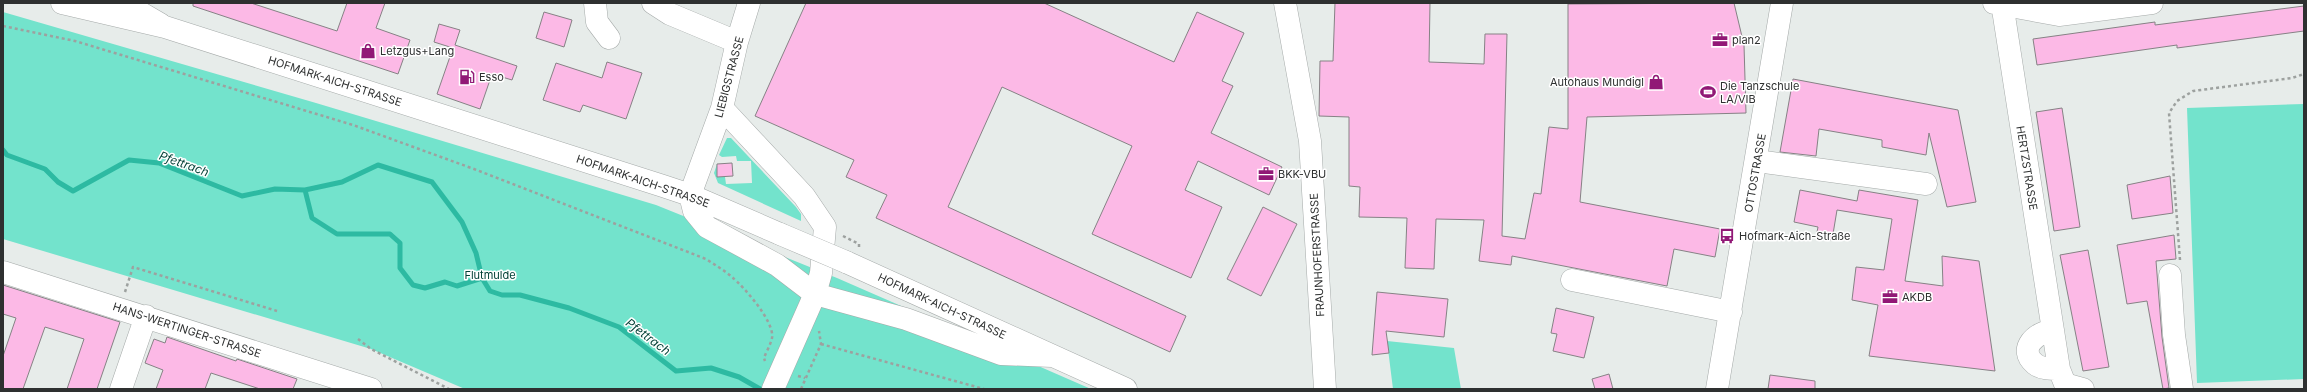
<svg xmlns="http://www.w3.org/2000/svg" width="2307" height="392" font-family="Inter,sans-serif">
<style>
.green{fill:#73e3cc}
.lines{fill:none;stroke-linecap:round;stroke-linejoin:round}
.stream{stroke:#2dbaa2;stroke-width:5}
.building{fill:#fcb9e6;stroke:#868285}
.minor-casing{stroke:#a5aaa9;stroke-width:23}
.major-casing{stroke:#a5aaa9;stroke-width:23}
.path{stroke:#9da19f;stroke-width:2.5;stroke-dasharray:3 3;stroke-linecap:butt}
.minor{stroke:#fff;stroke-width:22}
.major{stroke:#fff;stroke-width:22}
.major-bridge-casing{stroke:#a5aaa9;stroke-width:23;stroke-linecap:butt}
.major-bridge{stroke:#fff;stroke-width:22}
.labels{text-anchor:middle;stroke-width:3;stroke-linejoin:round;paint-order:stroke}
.poi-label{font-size:11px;fill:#2e3030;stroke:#fff;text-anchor:start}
.street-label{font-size:11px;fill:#2e3030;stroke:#fff}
.park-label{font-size:11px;fill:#014036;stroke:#fff}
.water-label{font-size:12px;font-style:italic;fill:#09453b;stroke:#fff}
</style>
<rect width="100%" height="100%" fill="#e7ecea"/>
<!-- green -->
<path class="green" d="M3 12 316 103 656 205 837 278 1091 389H465L371 349 3 239Z
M2304 104V379L2197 383 2187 108Z
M727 138H731L796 207 801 214V221L718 183 714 173 717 164V177H725L726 184 752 183 751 161H737L736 156 722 157 719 155Z
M1387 341 1454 348 1461 389H1393Z"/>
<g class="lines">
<!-- stream -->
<path class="stream" d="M3 150 7 155 45 169 58 182 73 191 129 160 159 163 242 196 275 189 305 190 312 218 337 234H390L400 243V268L413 285 425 288 445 282 457 286 482 278 490 291 502 295H520L569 308 619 327 676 371 711 368 739 377 760 389
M305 190 342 182 378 165 432 182 462 222 476 253 482 278"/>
</g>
<!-- building -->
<path class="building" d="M193 3H251L337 31 347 3H385L376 28 410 40 398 74 193 6Z
M806 3H1044L1174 62 1197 12 1244 33 1222 81 1233 86 1211 133 1282 167 1269 195 1198 161 1185 190 1222 207 1191 278 1092 234 1132 146 1002 87 948 207 1186 316 1170 352 876 218 887 195 846 177 854 160 755 116Z
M1335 3H1430L1429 62 1484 64 1485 34H1507L1502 236 1525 239 1534 193 1541 194 1549 127 1568 129V4L1734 3 1744 45 1746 113 1587 117 1580 202 1720 229 1715 257 1674 249 1667 286 1512 256 1511 265 1479 261 1484 220 1436 219 1434 269 1405 268 1407 218 1359 217 1360 187 1349 186V117L1319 116 1320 61H1333Z
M2304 6V31L2177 48V45L2037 65 2033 39 2155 22V25Z
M544 12 572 20 564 47 536 38Z
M439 24 460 30 455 45 517 66 512 80 492 74 480 109 437 94 453 48 434 42Z
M607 62 642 73 626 119 583 105 580 112 543 100 556 63 602 78Z
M1793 79 1958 110 1976 202 1947 207 1929 133 1926 155 1882 147V140L1819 129 1816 156 1780 152Z
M2062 108 2080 227 2054 231 2036 112Z
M732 163 733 176 717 177V164Z
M2170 176 2173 213 2132 219 2127 185Z
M1800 190 1857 201 1859 190 1918 200 1905 281 1943 286 1942 256 1979 261 1995 371 1869 356 1878 305 1852 300 1856 267 1884 270 1892 219 1837 210 1832 240 1816 237 1818 227 1794 222Z
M1263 207 1297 224 1261 296 1227 279Z
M2174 235 2176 259 2156 261 2162 337 2169 388 2163 389 2147 301 2127 304 2117 245Z
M2088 250 2109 367 2083 371 2060 255Z
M3 285 120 322 97 389H67L84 339 45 327 23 389H3V356L16 318 3 314Z
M1377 292 1448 299 1444 337 1386 331 1389 353 1372 355Z
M1556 308 1594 317 1584 358 1553 351 1557 334 1551 333Z
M167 337 236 361 237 359 297 379 293 389H260L211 373 205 389H156L163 370 145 363 154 339 165 343Z
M1609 374 1613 389H1595L1592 379Z
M1770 375 1815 381V389H1768Z"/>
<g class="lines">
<defs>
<path id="minor" d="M124 3 160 24
M595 3 597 22 609 38
M653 3 670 14 737 42
M1285 3 1310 141 1325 389
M1994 3 2059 15 2152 3
M2002 3 2059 369C2051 369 2041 369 2035 364 2017 349 2036 332 2053 330
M722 108 804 196 825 227 821 273 815 294 773 389
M1757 161 1926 184
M690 195 722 108 737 42 749 3
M3 272 371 389
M2170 275 2174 335 2182 389
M1572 280 1731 312
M2059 369 2065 384 2083 389
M121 389 146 316
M1717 389 1782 3"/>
<path id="major" d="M62 3 165 27 663 186 690 195 780 234
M690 195 694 211 707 227 777 265 815 294 906 319 1001 354 1052 356
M846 262 1126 389"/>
</defs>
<!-- minor casing -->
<use href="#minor" class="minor-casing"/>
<!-- major casing -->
<use href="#major" class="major-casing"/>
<!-- path -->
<path class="path" d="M3 26 75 41 353 125 474 169 706 259C715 265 724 270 732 277 744 287 775 322 772 338 771 344 766 352 764 358L765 361
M843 236 859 244V248
M2180 260 2169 113 2177 101 2193 91 2292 78 2304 74
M125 292 133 267 277 311
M358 339 371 349 449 389
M821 344 984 389
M798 376 805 378
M801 389 821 344 819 331"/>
<!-- minor -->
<use href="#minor" class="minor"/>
<!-- major -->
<use href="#major" class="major"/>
<defs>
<path id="major-bridge" d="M780 234 846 262"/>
</defs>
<!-- major-bridge casing -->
<use href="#major-bridge" class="major-bridge-casing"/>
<!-- major-bridge -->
<use href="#major-bridge" class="major-bridge"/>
</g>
<!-- icons -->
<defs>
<symbol id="office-bare" viewBox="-9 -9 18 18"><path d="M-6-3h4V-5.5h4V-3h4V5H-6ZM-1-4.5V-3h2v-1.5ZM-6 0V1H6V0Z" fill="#911876" stroke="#fff" stroke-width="2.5" paint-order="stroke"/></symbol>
<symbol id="shop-bare" viewBox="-9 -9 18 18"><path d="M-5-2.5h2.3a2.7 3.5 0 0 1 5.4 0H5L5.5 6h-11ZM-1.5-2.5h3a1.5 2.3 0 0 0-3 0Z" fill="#911876" stroke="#fff" stroke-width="2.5" paint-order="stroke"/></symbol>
<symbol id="fuel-bare" viewBox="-9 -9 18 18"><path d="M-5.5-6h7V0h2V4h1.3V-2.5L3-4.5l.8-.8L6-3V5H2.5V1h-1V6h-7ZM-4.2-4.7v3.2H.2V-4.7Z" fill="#911876" stroke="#fff" stroke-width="2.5" paint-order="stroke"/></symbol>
<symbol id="stadium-bare" viewBox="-9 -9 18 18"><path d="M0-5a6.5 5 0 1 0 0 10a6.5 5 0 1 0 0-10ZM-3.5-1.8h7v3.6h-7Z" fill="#911876" stroke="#fff" stroke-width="2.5" paint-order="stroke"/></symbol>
<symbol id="bus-bare" viewBox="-9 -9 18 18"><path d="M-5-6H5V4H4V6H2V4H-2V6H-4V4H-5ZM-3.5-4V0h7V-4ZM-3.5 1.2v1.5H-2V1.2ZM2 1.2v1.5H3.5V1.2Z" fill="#911876" stroke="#fff" stroke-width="2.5" paint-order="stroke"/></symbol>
</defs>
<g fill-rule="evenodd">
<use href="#office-bare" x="1709" y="29" width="22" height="22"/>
<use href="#shop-bare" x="357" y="40" width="22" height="22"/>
<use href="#fuel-bare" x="456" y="66" width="22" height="22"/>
<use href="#shop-bare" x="1645" y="71" width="22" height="22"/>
<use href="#stadium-bare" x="1697" y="81" width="22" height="22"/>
<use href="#office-bare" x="1255" y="163" width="22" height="22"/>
<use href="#bus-bare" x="1716" y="225" width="22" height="22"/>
<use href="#office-bare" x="1879" y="286" width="22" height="22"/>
</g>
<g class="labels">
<!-- poi labels -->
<g class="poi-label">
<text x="1732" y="44">plan2</text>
<text x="380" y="55">Letzgus+Lang</text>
<text x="479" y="81">Esso</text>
<text x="1644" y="86" text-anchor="end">Autohaus Mundigl</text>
<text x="1720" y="90">Die Tanzschule<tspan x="1720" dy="13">LA/VIB</tspan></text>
<text x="1278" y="178">BKK-VBU</text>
<text x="1739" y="240">Hofmark-Aich-Straße</text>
<text x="1902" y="301">AKDB</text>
</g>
<!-- street labels -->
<g class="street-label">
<text transform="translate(729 77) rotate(-75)" y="4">LIEBIGSTRASSE</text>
<text transform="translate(335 81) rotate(18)" y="4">HOFMARK-AICH-STRASSE</text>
<text transform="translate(2027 168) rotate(81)" y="4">HERTZSTRASSE</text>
<text transform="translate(1755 173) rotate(-80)" y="4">OTTOSTRASSE</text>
<text transform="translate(643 181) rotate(19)" y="4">HOFMARK-AICH-STRASSE</text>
<text transform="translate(1317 255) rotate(-93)" y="4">FRAUNHOFERSTRASSE</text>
<text transform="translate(942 306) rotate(25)" y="4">HOFMARK-AICH-STRASSE</text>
<text transform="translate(187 330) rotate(18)" y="4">HANS-WERTINGER-STRASSE</text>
</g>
<!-- park labels -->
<g class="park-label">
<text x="490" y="279">Flutmulde</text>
</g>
<!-- water labels -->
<g class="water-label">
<text transform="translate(184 164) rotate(20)" y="4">Pfettrach</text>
<text transform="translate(648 337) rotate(37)" y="4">Pfettrach</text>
</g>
</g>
<!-- border -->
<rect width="2307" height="392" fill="none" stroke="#2e3030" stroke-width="8"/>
</svg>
